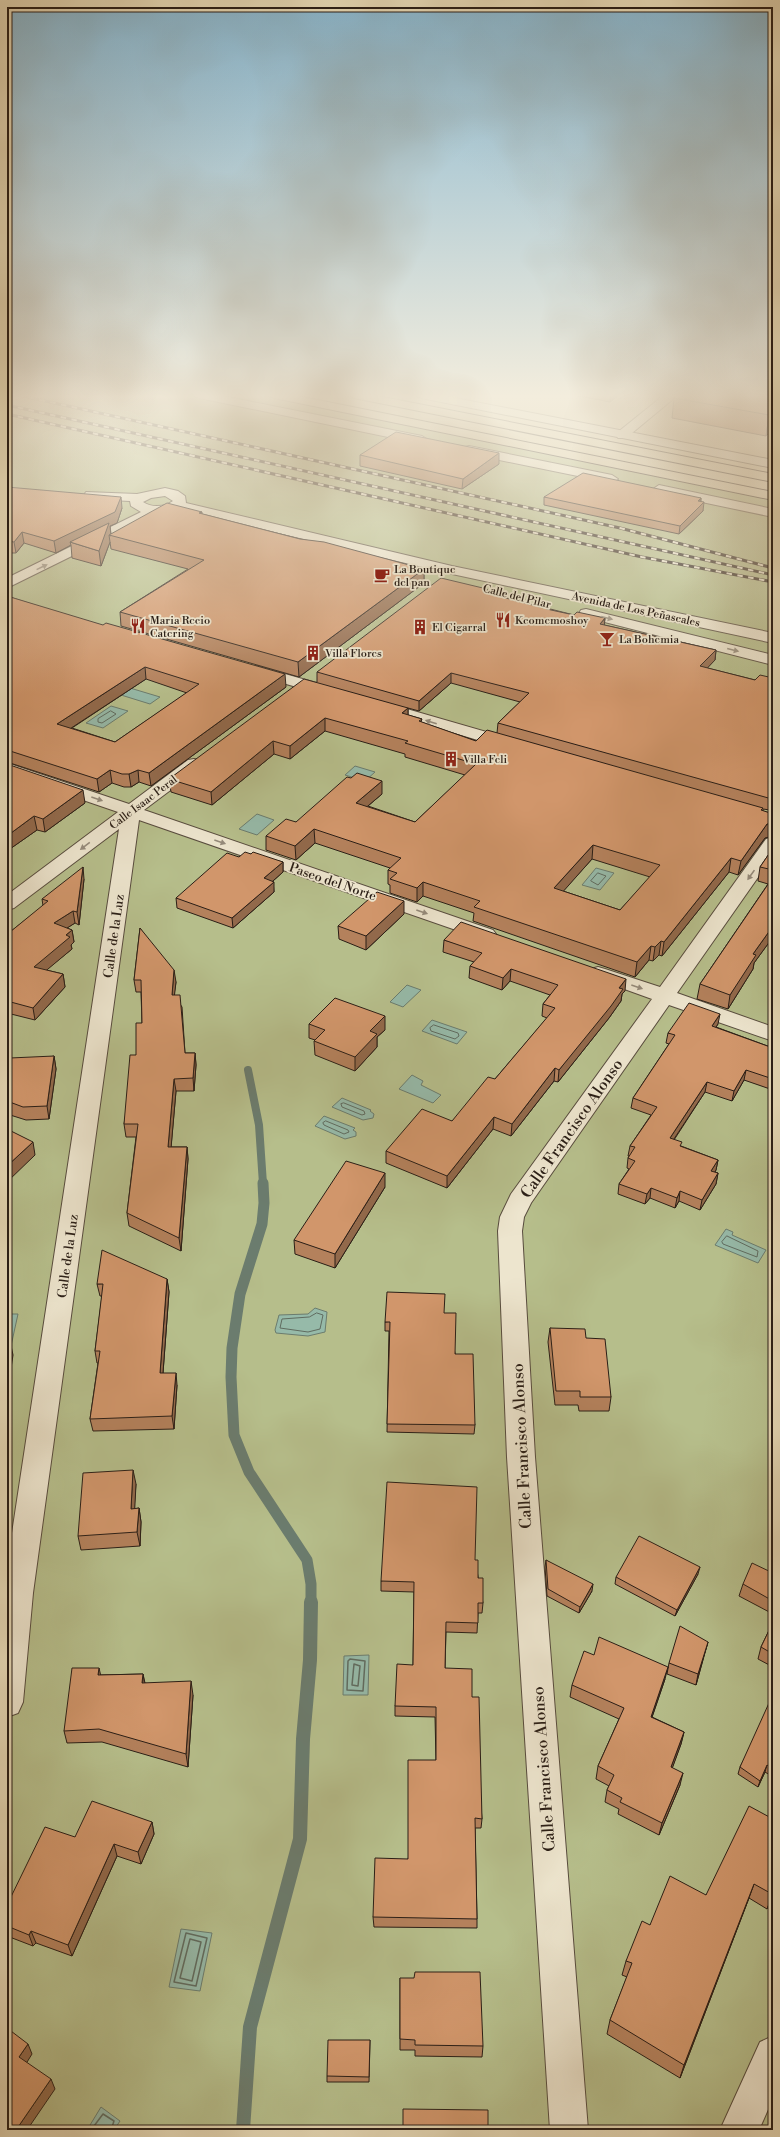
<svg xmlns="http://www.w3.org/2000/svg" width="780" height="2137" font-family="'Libre Bodoni',serif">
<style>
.green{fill:#b6be8b;stroke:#706e50}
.water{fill:#96baa9;stroke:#6b7c6e}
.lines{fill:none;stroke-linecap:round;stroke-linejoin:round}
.shore-far1{stroke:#606c60;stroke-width:1}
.shore{stroke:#606c60;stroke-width:1.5}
.stream-far2{stroke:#6b7c6e;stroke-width:8}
.stream-far1{stroke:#6b7c6e;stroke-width:11}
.stream{stroke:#6b7c6e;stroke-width:14}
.minor-casing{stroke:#584c3e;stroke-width:2}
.tertiary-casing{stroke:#584c3e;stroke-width:2}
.motorway-casing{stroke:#2a1e16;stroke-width:2}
.minor{fill:#ede5ce;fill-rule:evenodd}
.tertiary{fill:#ede5ce;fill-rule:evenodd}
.motorway{fill:#e4d7b4;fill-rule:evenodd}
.rail-casing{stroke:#2a1e16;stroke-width:3}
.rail{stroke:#ede5ce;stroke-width:2;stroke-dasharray:5.5;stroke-linecap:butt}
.wall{fill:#b4815c;stroke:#2a1e16;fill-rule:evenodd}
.shaded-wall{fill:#92694b;stroke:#2a1e16}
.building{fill:#d1966b;stroke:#2a1e16;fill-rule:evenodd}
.oneway{fill:#958b7b}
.labels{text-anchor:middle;stroke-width:3.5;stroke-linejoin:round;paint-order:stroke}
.far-poi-label{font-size:11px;fill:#2a1e16;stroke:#ede5ce;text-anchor:start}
.far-street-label{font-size:11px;fill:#2a1e16;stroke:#ede5ce}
.street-label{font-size:13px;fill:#2a1e16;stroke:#ede5ce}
.near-street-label{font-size:16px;fill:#2a1e16;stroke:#ede5ce}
</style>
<rect width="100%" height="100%" fill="#e4d7b4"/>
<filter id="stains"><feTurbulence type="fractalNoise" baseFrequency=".005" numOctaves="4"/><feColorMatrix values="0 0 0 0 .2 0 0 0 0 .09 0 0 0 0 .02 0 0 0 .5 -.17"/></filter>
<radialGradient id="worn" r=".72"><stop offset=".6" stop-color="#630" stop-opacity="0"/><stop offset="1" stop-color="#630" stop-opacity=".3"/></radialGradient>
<!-- green -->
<path class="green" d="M7 395H258L773 493V2130H7Z"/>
<!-- water -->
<path class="water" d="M130 688 160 697 150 704 121 695Z
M111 706 128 711 103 728 86 723Z
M355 766 375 772 365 781 345 775Z
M257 814 274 820 257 835 239 829Z
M596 868 614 873 600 890 582 885Z
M407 985 421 990 403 1007 390 1002Z
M432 1020 467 1032 457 1044 422 1031Z
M412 1075 423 1081 421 1085 441 1095 433 1103 399 1089Z
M342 1098 371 1110 370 1111 374 1114 373 1118 363 1120 332 1107Z
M324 1116 355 1128 353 1130 356 1132V1136L345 1139 315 1126Z
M726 1229 733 1232 732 1235 766 1250 758 1263 715 1245Z
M315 1308 327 1312 325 1332 308 1336 276 1333 275 1330 279 1315 308 1314Z
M7 1314H18L11 1346H7Z
M369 1655 368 1695H343L344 1656Z
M181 1929 212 1933 200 1991 169 1987Z
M101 2107 120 2121 114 2130H87Z"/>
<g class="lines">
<!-- shore-far1 -->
<path class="shore-far1" d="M111 711 116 714 102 723 98 722V719Z
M598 873 606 876 598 885 591 881Z
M434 1025 458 1033 459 1036 455 1039 431 1031 430 1028Z
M344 1103 364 1111 365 1114 362 1115 342 1107 341 1104Z
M326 1121 348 1130 349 1132 344 1134 324 1125 323 1123Z
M727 1236 758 1251 757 1257 723 1244 722 1242Z
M317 1313 323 1315 320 1329 308 1332 280 1328 282 1319 309 1317Z"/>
<!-- shore -->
<path class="shore" d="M350 1659 365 1661 363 1691 347 1690 348 1661Z
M354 1664 360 1666 358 1686 352 1685Z
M186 1933 207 1938 196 1986 174 1982Z
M190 1939 201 1942 192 1981 180 1978Z
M91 2130 103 2114 114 2121 111 2130"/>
<!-- stream-far2 -->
<path class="stream-far2" d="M248 1070 259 1125 263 1184"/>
<!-- stream-far1 -->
<path class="stream-far1" d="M263 1183 264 1203 262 1224 240 1294 232 1348 231 1377 234 1435 249 1472 307 1560 311 1584V1603"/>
<!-- stream -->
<path class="stream" d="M243 2130 250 2027 300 1839 303 1739 310 1660 311 1602"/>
<defs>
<path id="minor" d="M664 395H678L626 438H618L616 435 618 432Z
M165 488 178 491 185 496 186 503 452 566 773 633V643L452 574 177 509 157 514 7 588V578L141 512 131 506 130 501 91 499 86 498 84 495 86 492 137 494ZM165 496 173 501C164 507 152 508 143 502L151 498Z
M586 609 773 655V665L581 616 579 613 581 610Z
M257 666 334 688 336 691 334 694 328 696 251 674 249 671 251 668Z
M393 705 514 740 516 744 514 748 508 749 387 713 385 710 387 707Z
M194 759 200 760 203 764 200 768 144 810 493 930 496 934 493 938 486 940 479 938 139 820 33 1593 23 1702 18 1713 7 1717V1566L119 829 14 908 7 910V895L118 812 7 774V763L129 804 188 760Z
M773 837V856L677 993 773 1027V1041L669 1005 531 1203 524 1217 522 1231 535 1457 588 2130H550L507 1457 498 1231 500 1217 511 1194 652 999 591 977 588 973 591 969 598 967 605 969 660 987 766 839Z
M773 2036V2098L759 2130H720L760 2042Z"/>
<path id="tertiary" d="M193 395H218L422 436 428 440 422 444 199 398Z
M415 395H440L773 460V468L421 398Z
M469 446 612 475 618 479 612 483 465 453 463 450 465 447Z
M659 485 773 509V517L654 492 653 489Z"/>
<path id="motorway" d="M268 395H293L773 492V500L274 398Z
M348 395H373L773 474V482L354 398Z"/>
</defs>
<!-- minor casing -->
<use href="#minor" class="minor-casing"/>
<!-- tertiary casing -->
<use href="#tertiary" class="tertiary-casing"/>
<!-- motorway casing -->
<use href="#motorway" class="motorway-casing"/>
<!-- minor -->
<use href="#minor" class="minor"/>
<!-- tertiary -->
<use href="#tertiary" class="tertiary"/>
<!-- motorway -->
<use href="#motorway" class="motorway"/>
<defs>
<path id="rail" d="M18 395 620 528 773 568
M7 405 773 575
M7 414 642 557 773 582"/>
</defs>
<!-- rail casing -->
<use href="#rail" class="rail-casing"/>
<!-- rail -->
<use href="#rail" class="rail"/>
</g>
<!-- wall -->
<path class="wall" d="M574 395H619L610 402Z
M773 395 766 436 672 418 674 398Z
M360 455 499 464 462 489 360 466Z
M7 487 122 508 117 523 110 526 111 534 202 512V514L300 539 424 569V583L299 677 121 626 120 612 188 569 111 549 110 542 101 566 72 558 71 545 56 553 24 543 16 553H7Z
M544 497 701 498V502L703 511 679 534 544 505Z
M487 589V593L574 615 605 618 604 625 716 650 715 660 707 668 755 680 773 678V806L770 810 763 809V811L773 814V836L765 838 738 875 729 872 662 956 659 955 653 961 649 960 635 977 473 921 474 913 423 896 417 902 390 893V885L388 884V870L390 868 315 843 296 860 266 850V836L296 822 382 794 368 806 415 822 465 775 405 757V754L325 731 290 759 274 754 212 805 171 792 169 779 317 682V672ZM451 683 520 702 498 723 497 733 476 741 421 722 422 719 408 715V708L419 711ZM592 859 650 877 620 910 563 891Z
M7 596 286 687 151 786 139 782 131 787H124L112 783 99 792 7 762ZM146 679 187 693 115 742 72 728Z
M7 764 85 803 45 832 37 830 7 851Z
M773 848V937L754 963 753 969 728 1009 697 999 700 984 768 884 758 881 760 867Z
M251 854 283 862V872L273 881 274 892 233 928 177 908 176 898 239 857Z
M84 879 79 925 75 923 67 928 72 930 74 942 71 945 72 949 46 970 63 974 65 987 35 1020 7 1013V939L10 936V932L43 906 42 899Z
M404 914 366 950 339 939 338 926Z
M140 928 176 982 174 995 182 1007 185 1053H195L196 1065 194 1091H176L171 1147H187L188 1159 181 1251 129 1226 127 1213 136 1137H126L124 1124 142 1023 141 992H136L134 980Z
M444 940 625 991 622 994 621 1001 609 1018 558 1082 554 1081 511 1136 493 1129 447 1188 386 1163V1151L452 1121 495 1079 547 1018 542 1016 543 1004 550 995 510 981 502 990 469 978 470 966 474 962 443 952Z
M309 1024 385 1030 377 1037V1047L355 1071 315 1055 314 1041 315 1040 309 1038Z
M718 1024 716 1027 773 1048V1090L744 1080 732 1101 705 1092 674 1140 681 1146 718 1160 716 1170 715 1172 718 1173 716 1184 700 1210 679 1201 675 1208 650 1198 645 1204 618 1194 619 1184 629 1169 627 1168 628 1158 629 1156H628L630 1146 651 1115 631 1108 633 1098 669 1044 666 1043 668 1033Z
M54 1056 56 1069 49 1119 26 1120 7 1114V1067Z
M385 1187 335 1268 295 1254 294 1240Z
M167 1279 169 1292 163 1373 177 1385 174 1429 93 1431 90 1419 98 1363H97L95 1351 102 1296H100L97 1284Z
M444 1313 475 1425 474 1434 387 1432 389 1331H385V1322Z
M550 1328 586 1338 611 1397 609 1411H579L578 1405H555L548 1342Z
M136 1484 134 1509 139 1508 141 1522 140 1546 81 1550 78 1536Z
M475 1560 483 1603 482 1613H478L477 1633 446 1632 445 1668 472 1697 482 1819 481 1828H475L477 1919V1928L374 1927 373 1917 408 1859 436 1760 435 1717 395 1716V1706L413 1665 414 1592 381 1591V1581Z
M546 1560 592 1591 579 1613 547 1596 545 1567Z
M773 1573V1614L739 1596 743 1584Z
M698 1574 675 1616 615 1584 616 1577Z
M773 1622V1667L758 1659 761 1647Z
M708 1642 696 1685 667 1674 669 1663Z
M143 1674 145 1683 193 1695 188 1767 102 1742 67 1743 64 1731 101 1675Z
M665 1679 652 1717 684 1732 681 1744 672 1768 680 1785 659 1835 618 1814 619 1809 605 1802 607 1790 609 1786 596 1779 598 1766 619 1719 570 1697 572 1685Z
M773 1705V1777L765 1772 758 1787 738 1774 740 1767Z
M773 1819V1897L767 1909 749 1898 680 2078 607 2034 610 2020 627 1977 622 1975 626 1961 650 1925 706 1895Z
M152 1822 154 1834 141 1864 117 1856 72 1956 36 1943 33 1946 7 1936V1905L75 1837Z
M400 1978 483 2046 482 2057 415 2056V2050H400Z
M370 2040 369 2082H327V2076Z"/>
<!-- shaded-wall -->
<path class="shaded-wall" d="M611 395H619L610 402Z
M773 411V429L766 436 769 415Z
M499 453V464L462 489 463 479Z
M121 497 122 508 117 523 110 526 111 536 109 535 110 542 101 566 99 551 70 542 71 545 56 553 54 541Z
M701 498 700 506 704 502 703 511 679 534 680 526Z
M22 532 24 543 16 553 14 542Z
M424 569V583L299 677 298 662Z
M487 589V599L483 592Z
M605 618 604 629 600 624Z
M716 650 715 660 699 677 700 666Z
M145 667 146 679 59 736 57 724Z
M451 673V683L419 711V701Z
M285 674 286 687 151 786 149 773Z
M408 708V721L402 713Z
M325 718V731L290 759V746Z
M273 741 274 754 212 805 211 792Z
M110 770 112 783 99 792 97 779Z
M138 770 139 782 131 787 129 774Z
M382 781V794L356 816V803Z
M83 790 85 803 45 832 43 819Z
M773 798V806L770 810 772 799Z
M34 816 37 830 7 851V836Z
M773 823V836L765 838 738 875 741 861 767 824Z
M314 829 315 843 296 860 295 846Z
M593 845 592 859 553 903 554 888Z
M731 858 729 872 662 956 664 942Z
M283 862V872L265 888 264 878Z
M83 867 84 879 79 925 77 912Z
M274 882V892L233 928 232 918Z
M423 882V896L417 902V888Z
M404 901V914L366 950V936Z
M73 911 75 923 56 935 54 923Z
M773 926V937L754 963 753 969 728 1009 730 995 753 954Z
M72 930 74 942 71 945 72 949 36 979 34 967 66 935Z
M661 941 659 955 653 961 655 947Z
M651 946 649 960 635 977 637 962Z
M511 969 510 981 502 990 503 978Z
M174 970 176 982 173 1008 172 995Z
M63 974 65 987 35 1020 33 1008Z
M626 979 625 991 622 994 621 1001 609 1018 558 1082 559 1070Z
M720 1014 718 1024 710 1036 712 1026Z
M385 1016V1030L377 1037V1047L355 1071V1057L370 1031Z
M195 1053 196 1065 194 1091 193 1078Z
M54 1056 56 1069 49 1119 47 1106Z
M555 1068 554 1081 511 1136 512 1124Z
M746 1070 744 1080 732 1101 734 1091Z
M174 1079 176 1091 170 1160 168 1147Z
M707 1082 705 1092 668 1148 670 1138Z
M494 1117 493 1129 447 1188V1176Z
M33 1142 35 1155 7 1182V1166Z
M187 1147 188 1159 181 1251 179 1238Z
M718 1160 716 1170 709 1181 711 1171Z
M385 1173V1187L335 1268V1254Z
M718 1173 716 1184 700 1210 702 1200Z
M651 1188 650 1198 645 1204 647 1194Z
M680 1191 679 1201 675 1208 677 1198Z
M7 1207 9 1218 7 1220Z
M167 1279 169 1292 162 1386 160 1373Z
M10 1341 13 1355 7 1395V1360Z
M176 1373 177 1385 174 1429 172 1416Z
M133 1470 136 1484 134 1523 131 1509Z
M139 1508 141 1522 140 1546 137 1532Z
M700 1567 698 1574 675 1616 677 1610Z
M593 1584 592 1591 579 1613 580 1607Z
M708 1642 705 1652 696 1685 698 1674Z
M668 1667 665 1679 648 1729 651 1717Z
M99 1668 102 1681 98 1675Z
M143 1674 145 1687 142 1683Z
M191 1681 193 1695 188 1767 186 1754Z
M684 1732 681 1744 668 1780 671 1767Z
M767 1765 765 1772 758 1787 760 1781Z
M683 1773 680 1785 659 1835 662 1823Z
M152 1822 154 1834 141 1864 138 1852Z
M114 1844 117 1856 72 1956 68 1945Z
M754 1884 749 1898 680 2078 684 2065Z
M773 1893V1897L767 1909Z
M31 1931 36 1943 33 1946 29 1935Z
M28 2044 32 2054 24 2067 19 2057Z
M51 2079 55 2089 27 2130H16Z"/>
<!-- building -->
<path class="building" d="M677 395H773V411L769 415 674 398Z
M396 432 499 453 463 479 360 455Z
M583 473 701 498 698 501 704 502 680 526 544 497Z
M7 487 121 497 115 512 54 541 22 532 14 542 7 541Z
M167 503 202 512 199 513 300 539 324 542 424 569 298 662 120 612 204 560 109 535Z
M109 523 99 551 70 542Z
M441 578 487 589 483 592 551 610 574 615 577 612 605 618 600 624 716 650 700 666 755 680 760 675 773 678V798L772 799 498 723 529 693 451 673 419 701 317 672Z
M7 596 103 625 106 623 285 674 149 773 138 770 129 774H122L110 770 97 779 7 750ZM145 667 199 684 115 742 57 724Z
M304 679 408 708 402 713 422 719 419 721 476 741 487 730 763 808 761 810 773 814V823L767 824 741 861 731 858 664 942 661 941 655 947 651 946 637 962 474 907 480 901 423 882 417 888 390 879 397 873 388 870 401 858 314 829 295 846 266 836 286 819 296 822 347 777 351 778 357 773 382 781 356 803 415 822 476 764 405 743 408 741 325 718 290 746 273 741 211 792 169 779ZM593 845 660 865 620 910 554 888Z
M7 764 83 790 43 819 34 816 7 836Z
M773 848V870L760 867Z
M245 852 251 854 253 852 283 862 264 878 274 882 232 918 176 898 227 853 239 857Z
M83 867 77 912 73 911 54 923 72 930 66 935 70 937 34 967 63 974 33 1008 7 1001V939L11 935 10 932 48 901 42 899Z
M773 877V926L753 954 756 955 730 995 700 984Z
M377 892 404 901 366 936 338 926Z
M461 922 626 979 619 988 623 989 611 1006 559 1070 555 1068 512 1124 494 1117 447 1176 386 1151 422 1109 452 1121 488 1077 495 1079 555 1008 543 1004 558 985 511 969 503 978 470 966 482 953 444 940Z
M140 928 174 970 172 995H180L185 1053H195L193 1078 174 1079 168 1147H187L179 1238 127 1213 138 1124H124L130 1055H136V1023H142L141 980H134Z
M335 998 385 1016 370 1031 377 1034 355 1057 314 1041 325 1030 309 1024Z
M689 1003 720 1014 712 1026 773 1048V1079L746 1070 734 1091 707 1082 670 1138 682 1142 680 1146 718 1160 711 1171 718 1173 702 1200 680 1191 677 1198 651 1188 647 1194 619 1184 635 1161 628 1158 635 1147 630 1146 657 1107 633 1098 675 1035 668 1033Z
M54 1056 47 1106 23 1107 7 1101V1067H8L10 1058Z
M7 1129 33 1142 7 1166Z
M346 1161 385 1173 335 1254 294 1240Z
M102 1250 167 1279 160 1373H176L172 1416 90 1419 100 1351H95L103 1284H97Z
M387 1292 445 1294 444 1313H456L455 1354H473L475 1425 387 1424 390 1322H385Z
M550 1328 585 1329 586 1338 605 1339 611 1397H580V1391H556Z
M7 1341H10L7 1360Z
M133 1470 131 1509 139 1508 137 1532 78 1536 83 1473Z
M387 1482 477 1487 475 1560H478V1578H483V1603H478V1623L446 1622 445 1668 472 1669V1697H479L482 1819 475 1818 477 1919 373 1917 375 1858 408 1859V1760H436V1707L395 1706 397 1664 413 1665 414 1582 381 1581Z
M639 1536 700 1567 677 1610 616 1577Z
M546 1560 593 1584 580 1607 548 1589Z
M752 1563 773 1573V1601L743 1584Z
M773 1622V1654L761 1647Z
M680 1626 708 1642 698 1674 669 1663Z
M599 1637 668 1667 651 1717 684 1732 671 1767 683 1773 662 1823 620 1802 622 1798 607 1790 614 1775 598 1766 624 1708 572 1685 584 1651 594 1655Z
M72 1668H99L98 1675 143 1674 142 1683 191 1681 186 1754 99 1729 64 1731Z
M769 1703 773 1705V1769L767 1765 760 1781 740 1767Z
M92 1801 152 1822 138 1852 114 1844 68 1945 31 1931 29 1935 7 1926V1905L45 1827 75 1837Z
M749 1806 773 1819V1893L772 1894 754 1884 684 2065 610 2020 632 1963 626 1961 642 1921 650 1925 670 1876 706 1895Z
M415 1972H480L483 2046 415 2045V2040L400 2039V1978H414Z
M7 2028 28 2044 19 2057 51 2079 16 2130H7Z
M328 2040H370L369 2077 327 2076Z
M403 2109 488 2110V2130H403Z"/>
<!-- one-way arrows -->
<defs><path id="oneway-solid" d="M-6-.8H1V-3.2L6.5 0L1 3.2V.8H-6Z"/></defs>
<g class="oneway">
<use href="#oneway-solid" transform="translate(42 567) rotate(-26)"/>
<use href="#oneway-solid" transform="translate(607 618) rotate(14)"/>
<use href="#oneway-solid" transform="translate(733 650) rotate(14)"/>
<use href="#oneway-solid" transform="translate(431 722) rotate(-163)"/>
<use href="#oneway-solid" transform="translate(97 799) rotate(19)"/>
<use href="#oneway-solid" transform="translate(220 842) rotate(19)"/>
<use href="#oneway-solid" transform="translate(85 846) rotate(143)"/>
<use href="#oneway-solid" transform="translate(751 875) rotate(125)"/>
<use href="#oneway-solid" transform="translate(422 912) rotate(19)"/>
<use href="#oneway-solid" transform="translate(637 987) rotate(19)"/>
</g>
<!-- sky -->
<linearGradient id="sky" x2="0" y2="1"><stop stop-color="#87b6cf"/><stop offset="0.57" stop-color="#f3eddd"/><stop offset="1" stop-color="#f3eddd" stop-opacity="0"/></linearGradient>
<rect width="780" height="695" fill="url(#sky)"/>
<!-- icons -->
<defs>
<symbol id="cafe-bare" viewBox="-9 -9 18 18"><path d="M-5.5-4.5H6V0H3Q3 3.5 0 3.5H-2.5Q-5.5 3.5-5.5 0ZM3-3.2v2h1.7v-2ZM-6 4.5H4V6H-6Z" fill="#8f2418" stroke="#ede5ce" stroke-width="2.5" paint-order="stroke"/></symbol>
<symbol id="restaurant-bare" viewBox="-9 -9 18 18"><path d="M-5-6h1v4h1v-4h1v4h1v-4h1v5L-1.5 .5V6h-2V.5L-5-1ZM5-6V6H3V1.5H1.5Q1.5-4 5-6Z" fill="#8f2418" stroke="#ede5ce" stroke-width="2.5" paint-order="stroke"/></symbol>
<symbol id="building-bare" viewBox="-9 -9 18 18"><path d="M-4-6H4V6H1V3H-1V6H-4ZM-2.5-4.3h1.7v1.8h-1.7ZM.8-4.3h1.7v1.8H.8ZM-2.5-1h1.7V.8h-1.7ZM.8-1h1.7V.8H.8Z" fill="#8f2418" stroke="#ede5ce" stroke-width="2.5" paint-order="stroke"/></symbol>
<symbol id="bar-bare" viewBox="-9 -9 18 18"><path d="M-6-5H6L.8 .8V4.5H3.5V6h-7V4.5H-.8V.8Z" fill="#8f2418" stroke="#ede5ce" stroke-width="2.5" paint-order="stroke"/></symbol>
</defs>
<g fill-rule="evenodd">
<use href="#cafe-bare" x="371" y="564" width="22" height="22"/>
<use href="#restaurant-bare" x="492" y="609" width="22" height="22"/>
<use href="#restaurant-bare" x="127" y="615" width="22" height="22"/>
<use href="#building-bare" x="409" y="616" width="22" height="22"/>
<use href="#bar-bare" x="596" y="628" width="22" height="22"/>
<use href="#building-bare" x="302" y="642" width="22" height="22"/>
<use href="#building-bare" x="440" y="748" width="22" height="22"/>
</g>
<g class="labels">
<!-- far-poi labels -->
<g class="far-poi-label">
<text x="394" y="573">La Boutique<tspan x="394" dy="13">del pan</tspan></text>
<text x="150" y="624">Maria Recio<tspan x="150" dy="13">Catering</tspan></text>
<text x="515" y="624">Kcomemoshoy</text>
<text x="432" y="631">El Cigarral</text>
<text x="619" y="643">La Bohemia</text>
<text x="325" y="657">Villa Flores</text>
<text x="463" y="763">Villa Feli</text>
</g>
<!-- far-street labels -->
<g class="far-street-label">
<text transform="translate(517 596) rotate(14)" y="4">Calle del Pilar</text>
<text transform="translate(636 609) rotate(12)" y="4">Avenida de Los Peñascales</text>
<text transform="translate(143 802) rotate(-37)" y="4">Calle Isaac Peral</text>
</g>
<!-- street labels -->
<g class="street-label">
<text transform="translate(333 881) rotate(19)" y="5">Paseo del Norte</text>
<text transform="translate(113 936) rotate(-82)" y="5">Calle de la Luz</text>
<text transform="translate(67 1256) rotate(-82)" y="5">Calle de la Luz</text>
</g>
<!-- near-street labels -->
<g class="near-street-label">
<text transform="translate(571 1128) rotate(-55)" y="6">Calle Francisco Alonso</text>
<text transform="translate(521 1446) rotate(-93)" y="6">Calle Francisco Alonso</text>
<text transform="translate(543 1769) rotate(-94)" y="6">Calle Francisco Alonso</text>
</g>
</g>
<!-- margin -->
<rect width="780" height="2137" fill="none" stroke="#e4d7b4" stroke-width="24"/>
<rect x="8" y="8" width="764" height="2121" fill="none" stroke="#2a1e16" stroke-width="2"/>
<rect x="12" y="12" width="756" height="2113" fill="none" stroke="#2a1e16"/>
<rect width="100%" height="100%" filter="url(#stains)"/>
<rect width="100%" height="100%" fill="url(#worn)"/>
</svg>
